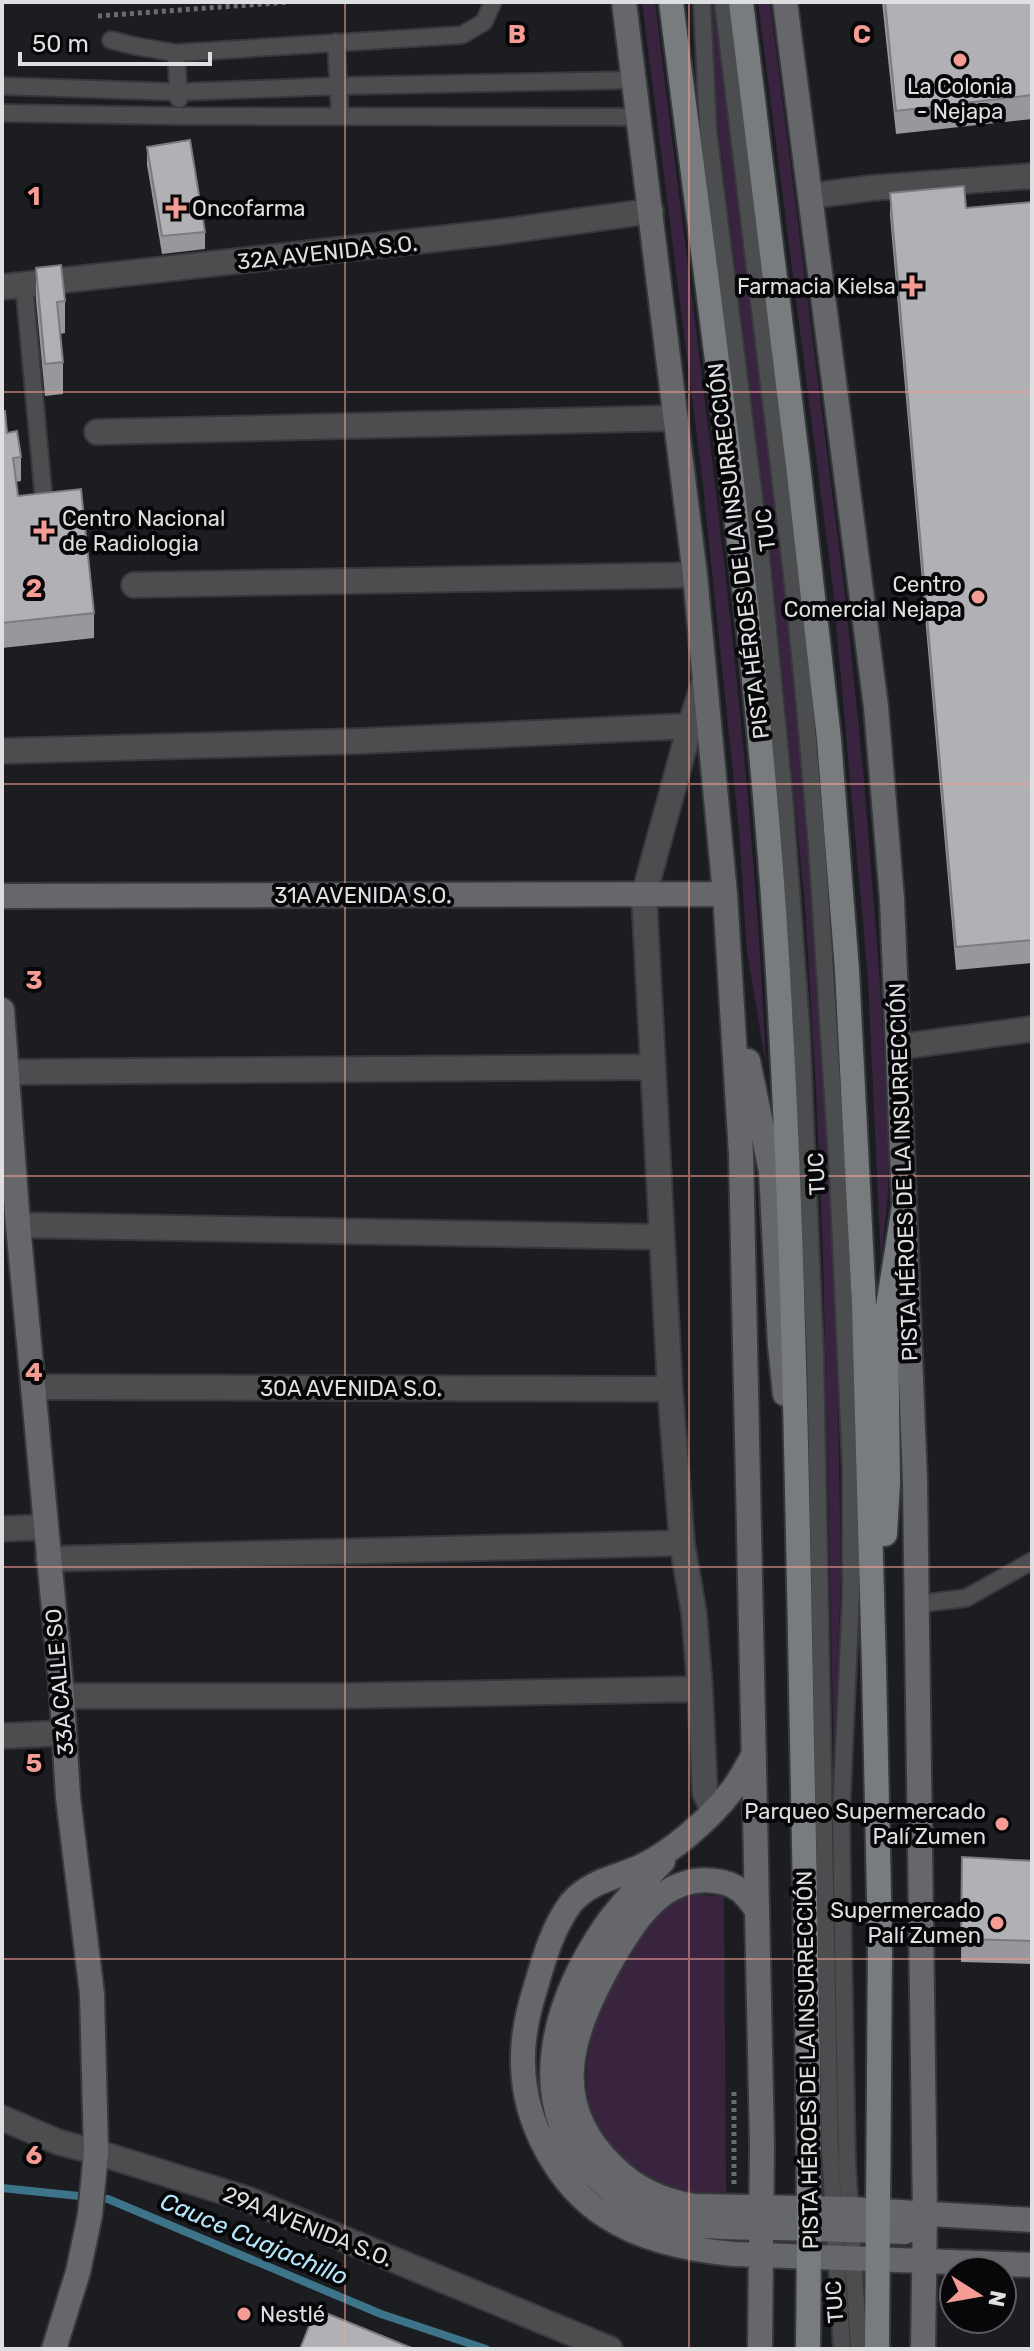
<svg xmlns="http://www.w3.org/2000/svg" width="1034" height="2351" font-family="Rubik,sans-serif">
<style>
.green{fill:#38243f}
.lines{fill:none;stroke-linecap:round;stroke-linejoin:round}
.stream{stroke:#3d748a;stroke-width:8}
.lane-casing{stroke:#37383c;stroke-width:20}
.street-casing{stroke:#37383c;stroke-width:28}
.secondary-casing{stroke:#37383c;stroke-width:28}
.primary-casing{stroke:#37383c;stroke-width:28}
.path{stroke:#6b6c6f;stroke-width:5;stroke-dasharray:4 4;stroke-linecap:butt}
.lane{stroke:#4b4d4e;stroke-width:16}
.street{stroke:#4b4d4e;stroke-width:24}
.secondary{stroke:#65676a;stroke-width:24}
.primary{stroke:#797c7f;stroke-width:24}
.wall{fill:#98979c}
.building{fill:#b1b0b5;stroke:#7c7b7f;stroke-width:2}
.grid{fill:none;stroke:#f59c94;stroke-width:2;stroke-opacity:0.55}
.poi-dot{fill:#f59c94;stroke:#070709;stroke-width:3}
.labels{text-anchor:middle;stroke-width:8;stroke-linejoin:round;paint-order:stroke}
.poi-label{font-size:22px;fill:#dedfe1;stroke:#070709;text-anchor:end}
.street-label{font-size:22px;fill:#dedfe1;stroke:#070709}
.water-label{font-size:24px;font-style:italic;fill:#b5e7fc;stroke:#070709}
.grid-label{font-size:26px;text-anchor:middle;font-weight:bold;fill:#f59c94;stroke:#070709;stroke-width:8;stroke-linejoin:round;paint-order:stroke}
</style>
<rect width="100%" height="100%" fill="#1c1d21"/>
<!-- green -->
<path class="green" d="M642 2H655C698 356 750 709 766 1065L747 952 739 830 702 476Z
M711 2H714L779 531 806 781 833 1223 837 1356 841 1574 834 1765 823 1254 816 1090 805 907 772 564 716 111Z
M758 2H770L845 595 863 769 880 983 889 1148 888 1193 881 1262 868 979 833 589Z
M693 1894 724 1897 726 2192C693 2195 672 2191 644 2175 550 2121 588 2010 639 1940 654 1920 668 1900 693 1894Z"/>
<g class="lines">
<!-- stream -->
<path class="stream" d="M2 2188 108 2199 381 2314 486 2349"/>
<defs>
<path id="lane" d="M702 2 708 130 760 546 784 795 801 1026 815 1352 830 2151 842 2349
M723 2 793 583 805 706 817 846 838 1176 851 1469V1595L841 1816 843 1943 847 2164 859 2349
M111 40 135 46 176 53 462 35 484 22 493 2
M336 42 340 116
M176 53 179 99
M2 86 179 92 337 86 634 80
M2 113 180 116 639 117
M24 285 43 490
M917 1604 966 1598 1032 1561"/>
<path id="street" d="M811 196 871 188 1032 176
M2 287 499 232 651 211
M97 432 676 418
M134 585 695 575
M704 683 690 726 644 895 670 1389 682 1543 694 1613 700 1689 705 1793 713 1810
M2 751 361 741 690 726
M898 1047 1032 1029
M8 1072 653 1067
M18 1225 661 1237
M33 1387 670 1389
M2 1529 46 1527
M48 1559 682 1543
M62 1696H335L700 1689
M2 1736 64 1733
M2 2118 58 2142 96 2152 247 2199 610 2349"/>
<path id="secondary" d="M624 2 695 575 725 894 741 1154 762 2145 760 2349
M785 2 876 707 892 899 915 1481 925 2213 923 2349
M2 896 725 894
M2 1010 18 1225 62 1696 68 1797 92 1994 96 2152 90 2215 78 2272 54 2349
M748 1061 771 1171 780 1345 785 1394
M754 1754C747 1766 741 1779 732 1790 711 1818 671 1853 640 1867 615 1878 590 1881 571 1903 553 1927 544 1958 536 1986 528 2011 522 2038 523 2064 524 2122 557 2185 607 2217 644 2241 690 2250 734 2254L1032 2265
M663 1861C643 1882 623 1901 606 1925 556 1998 523 2098 590 2171 607 2189 627 2204 649 2213 689 2230 734 2227 776 2228 819 2229 861 2230 904 2232 916 2228 920 2224 925 2213
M757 1910C752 1904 747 1896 741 1891 727 1879 700 1878 683 1884 651 1894 629 1931 613 1958 573 2029 544 2101 614 2167 636 2189 663 2201 694 2206L850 2209 1032 2220"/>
<path id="primary" d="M671 2C708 295 750 588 772 883 791 1150 796 1419 801 1687 805 1908 811 2128 808 2349
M741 2 799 473 829 739 847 970 864 1306 874 1668 880 1942 877 2349
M885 1534 888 1483 886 1319 904 1206"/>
</defs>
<!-- lane casing -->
<use href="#lane" class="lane-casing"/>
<!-- street casing -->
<use href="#street" class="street-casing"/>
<!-- secondary casing -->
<use href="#secondary" class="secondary-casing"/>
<!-- primary casing -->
<use href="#primary" class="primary-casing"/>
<!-- path -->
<path class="path" d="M98 16 289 2
M734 2092V2186"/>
<!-- lane -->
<use href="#lane" class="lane"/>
<!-- street -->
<use href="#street" class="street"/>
<!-- secondary -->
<use href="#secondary" class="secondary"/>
<!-- primary -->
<use href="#primary" class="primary"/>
</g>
<!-- wall -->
<path class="wall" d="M882 2H1032V119L896 134Z
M147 147 205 232V249L162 254 147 165Z
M890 193 966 208 1032 202V963L956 970 890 216Z
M36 268 65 301V333L60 334 63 362V394L45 396 36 300Z
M2 411 7 433 21 457V481L16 482 18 496 94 613V638L2 648Z
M962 1857 1032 1861V1964L961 1962Z"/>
<!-- building -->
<path class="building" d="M885 2H1032V95L896 111Z
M190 140 205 232 162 236 147 147Z
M964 186 966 208 1032 202V940L956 947 890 193Z
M61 265 65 301 57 302 63 362 45 364 36 268Z
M2 411H5L7 433 17 431 21 457 13 458 18 496 81 489 94 613 2 623Z
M962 1857 1032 1861V1941L961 1939Z
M316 2309 414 2349H300Z"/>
<!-- grid -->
<path class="grid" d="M345 2V2349M689 2V2349M2 392H1032M2 784H1032M2 1176H1032M2 1567H1032M2 1959H1032"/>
<!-- markers -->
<g class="poi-dot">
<circle cx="960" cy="60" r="8"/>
<path d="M172 196h8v8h8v8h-8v8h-8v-8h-8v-8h8z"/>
<path d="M908 274h8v8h8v8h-8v8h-8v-8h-8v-8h8z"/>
<path d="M40 519h8v8h8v8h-8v8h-8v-8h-8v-8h8z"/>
<circle cx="978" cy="597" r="8"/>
<circle cx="1002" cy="1824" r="8"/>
<circle cx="997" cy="1923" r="8"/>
<circle cx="244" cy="2314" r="8"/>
</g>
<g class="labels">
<!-- poi labels -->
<g class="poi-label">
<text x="960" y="94" text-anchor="middle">La Colonia<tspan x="960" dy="25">- Nejapa</tspan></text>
<text x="192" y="216" text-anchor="start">Oncofarma</text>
<text x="896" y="294">Farmacia Kielsa</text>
<text x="62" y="526" text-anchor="start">Centro Nacional<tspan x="62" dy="25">de Radiologia</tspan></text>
<text x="962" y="592">Centro<tspan x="962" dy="25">Comercial Nejapa</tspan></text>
<text x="986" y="1819">Parqueo Supermercado<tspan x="986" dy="25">Palí Zumen</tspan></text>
<text x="981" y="1918">Supermercado<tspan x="981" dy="25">Palí Zumen</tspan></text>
<text x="260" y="2322" text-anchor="start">Nestlé</text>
</g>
<!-- street labels -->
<g class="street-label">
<text transform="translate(327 252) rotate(-6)" y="8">32A AVENIDA S.O.</text>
<text transform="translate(765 530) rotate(-97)" y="8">TUC</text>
<text transform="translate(738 551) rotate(-97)" y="8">PISTA HÉROES DE LA INSURRECCIÓN</text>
<text x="363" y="903">31A AVENIDA S.O.</text>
<text transform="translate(903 1172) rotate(-92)" y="8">PISTA HÉROES DE LA INSURRECCIÓN</text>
<text transform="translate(816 1174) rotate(-93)" y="8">TUC</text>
<text x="351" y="1396">30A AVENIDA S.O.</text>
<text transform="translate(59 1682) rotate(-95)" y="8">33A CALLE SO</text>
<text transform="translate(807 2060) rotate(-91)" y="8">PISTA HÉROES DE LA INSURRECCIÓN</text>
<text transform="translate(308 2226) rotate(22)" y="8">29A AVENIDA S.O.</text>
<text transform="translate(834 2302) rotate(-94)" y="8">TUC</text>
</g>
<!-- water labels -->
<g class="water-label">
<text transform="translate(254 2239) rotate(23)" y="8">Cauce Cuajachillo</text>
</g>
</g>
<g class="grid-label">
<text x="517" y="43">B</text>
<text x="862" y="43">C</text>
<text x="34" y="205">1</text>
<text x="34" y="597">2</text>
<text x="34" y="989">3</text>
<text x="34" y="1381">4</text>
<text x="34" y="1772">5</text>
<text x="34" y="2164">6</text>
</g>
<!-- border -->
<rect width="1034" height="2351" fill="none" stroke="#dedfe1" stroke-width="8"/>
<!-- north arrow -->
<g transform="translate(978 2295) rotate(101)"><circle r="38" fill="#070709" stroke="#5d5d5f" stroke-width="2"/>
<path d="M0-6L14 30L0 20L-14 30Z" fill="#f59c94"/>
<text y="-12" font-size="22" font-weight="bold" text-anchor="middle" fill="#dedfe1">N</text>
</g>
<!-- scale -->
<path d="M20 52v12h190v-12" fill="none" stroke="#dedfe1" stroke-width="4"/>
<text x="32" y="52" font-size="24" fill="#dedfe1" stroke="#070709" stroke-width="6" paint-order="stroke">50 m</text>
</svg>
